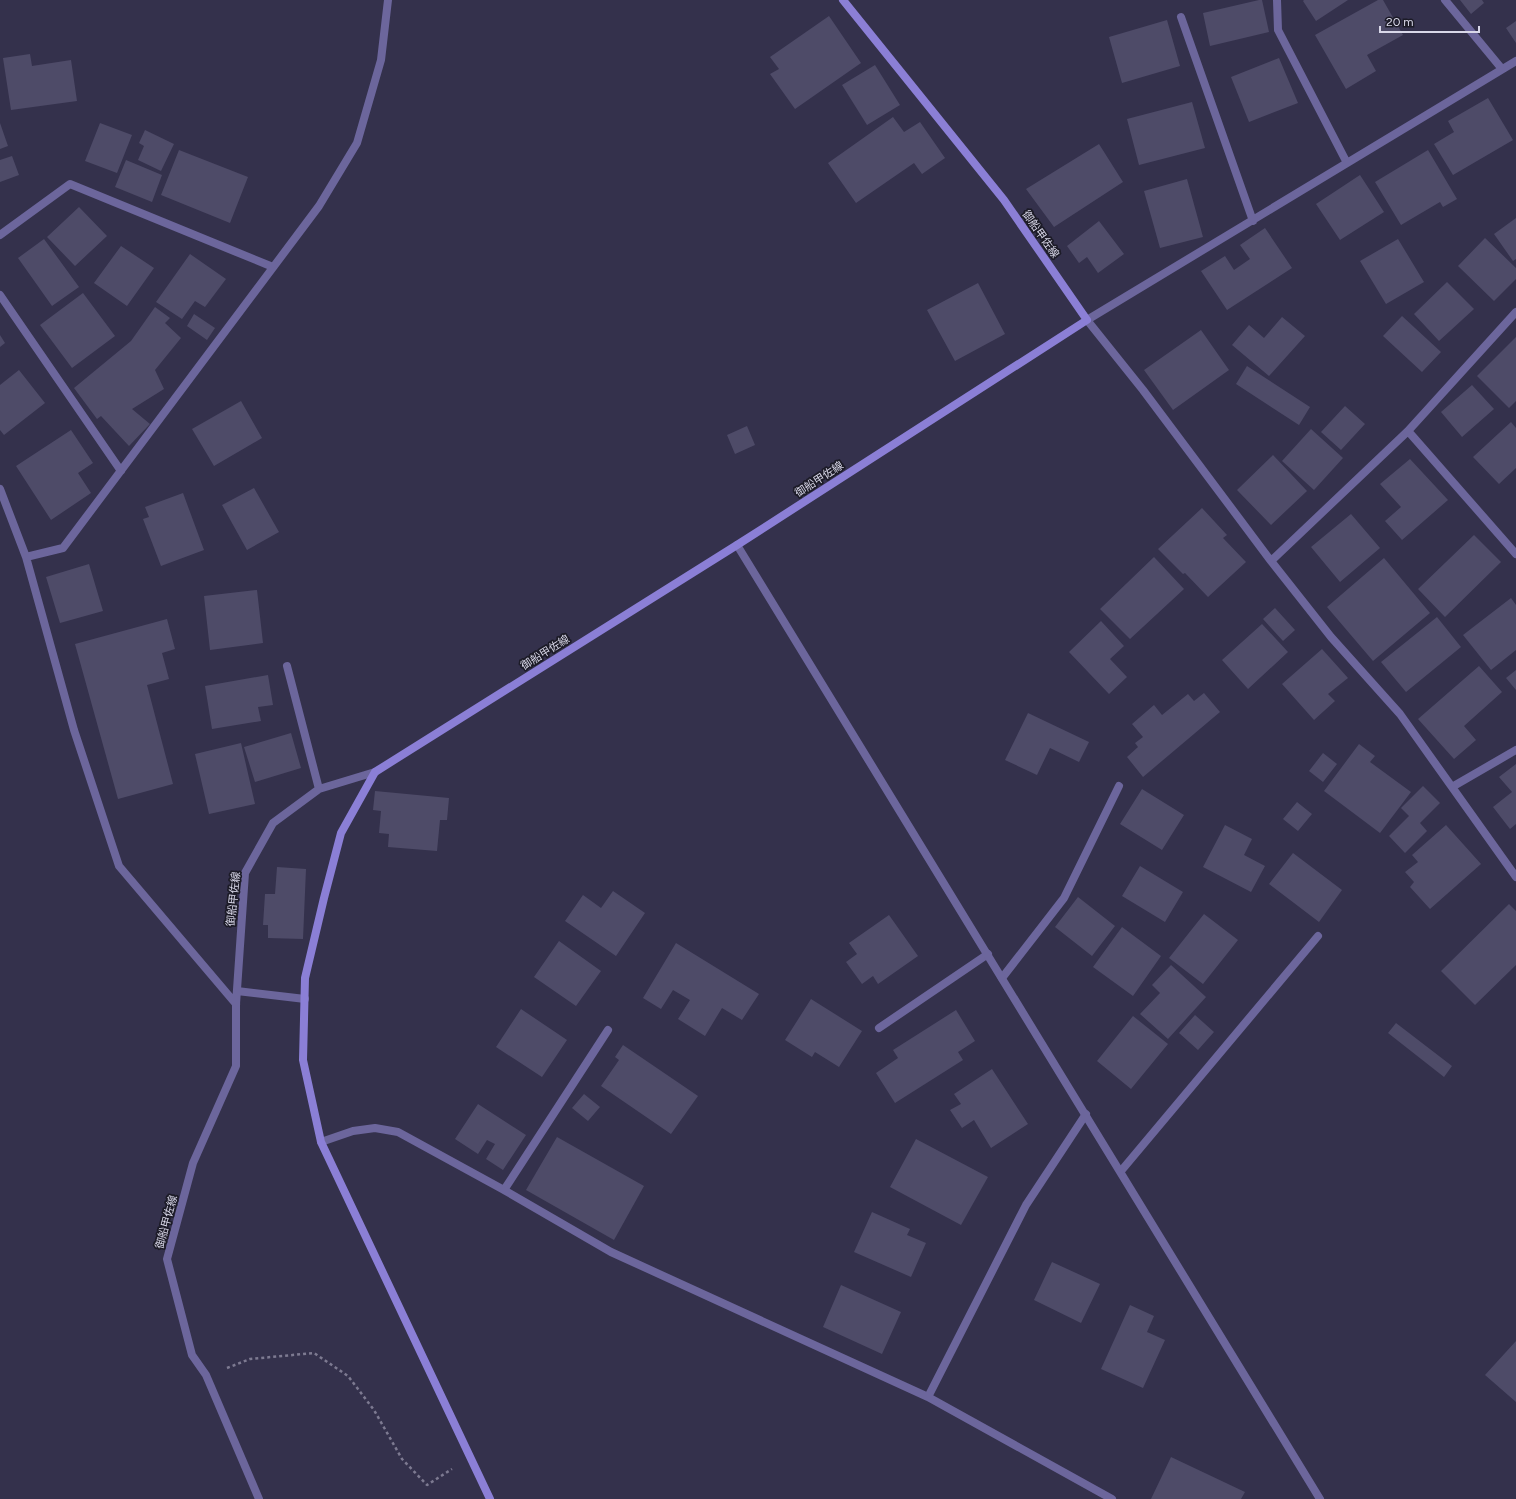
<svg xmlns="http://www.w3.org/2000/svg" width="1516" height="1499" font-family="Figtree,'Noto Sans JP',sans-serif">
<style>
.building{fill:#4e4b68}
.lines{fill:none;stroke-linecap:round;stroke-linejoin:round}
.path{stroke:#7d7a91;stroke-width:2.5;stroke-dasharray:3 3;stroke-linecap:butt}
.minor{stroke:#6c669c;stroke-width:8}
.tertiary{stroke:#6c669c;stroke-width:8}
.secondary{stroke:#8b7fd6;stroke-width:8}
.labels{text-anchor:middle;stroke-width:3.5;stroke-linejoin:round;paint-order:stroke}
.street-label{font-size:11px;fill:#d9d8e9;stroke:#1c1b27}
</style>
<rect width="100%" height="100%" fill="#34314c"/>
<!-- building -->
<path class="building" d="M1259 0H1262L1269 32 1210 46 1203 13Z
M1304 0H1348L1316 21 1303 1Z
M1378 0H1383L1403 35 1367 55 1376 71 1346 89 1315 35Z
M1460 0H1482L1484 3 1471 14Z
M829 16 861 63 795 109 770 74 779 69 770 57Z
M1167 20 1180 66 1122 83 1109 37Z
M1516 21V43L1506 28Z
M30 54 32 66 71 60 77 101 11 110 3 58Z
M1279 58 1298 103 1249 122 1231 77Z
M875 65 900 105 867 125 842 85Z
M1488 98 1513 140 1453 175 1434 144 1454 132 1448 121Z
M1192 102 1205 148 1139 165 1127 119Z
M893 117 904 132 920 122 945 158 922 174 914 163 856 203 828 163Z
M0 123 8 146 0 149Z
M100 123 132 135 117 173 85 161Z
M145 130 174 144 161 171 138 160 144 146 139 143Z
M1099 144 1123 182 1054 227 1026 189Z
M179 150 248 177 230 223 161 195Z
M1428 150 1457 199 1443 207 1440 202 1401 225 1375 182Z
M12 156 19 175 0 182V160Z
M126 160 162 175 152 202 115 187Z
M1360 175 1384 212 1340 240 1316 204Z
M1187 179 1203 237 1160 248 1144 191Z
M79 207 107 236 75 266 47 237Z
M1516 218V259L1513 261 1494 234Z
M1099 221 1124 254 1098 273 1087 257 1079 263 1067 246Z
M1265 228 1292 268 1227 310 1201 271 1225 256 1234 270 1250 259 1240 245Z
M1485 238 1516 268V279L1494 301 1458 266Z
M44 239 79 287 52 306 18 258Z
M1398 239 1424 282 1386 304 1360 261Z
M121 246 154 268 127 306 94 283Z
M190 254 226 279 205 307 195 301 182 319 156 302Z
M1447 282 1474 309 1439 341 1414 314Z
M978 283 1005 334 955 361 927 310Z
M83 293 115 336 72 368 40 325Z
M155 307 170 318 165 323 181 338 155 370 164 389 132 409 150 424 129 446 101 416 97 419 74 388 131 341Z
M194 314 215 328 207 340 187 326Z
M1402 316 1441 352 1422 372 1383 336Z
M1282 317 1305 336 1269 376 1232 345 1249 325 1264 338Z
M1201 330 1229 370 1173 410 1144 370Z
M0 335 5 343 0 347Z
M1516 337V401L1509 408 1477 376Z
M1247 366 1310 407 1299 425 1236 384Z
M19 370 45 403 4 435 0 430V385Z
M1472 385 1494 409 1462 437 1441 412Z
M241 401 262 438 214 466 192 429Z
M1345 406 1365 424 1341 450 1321 432Z
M1511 422 1516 428V468L1499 484 1473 457Z
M747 426 755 445 735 454 727 435Z
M1311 429 1343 458 1314 490 1282 461Z
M71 430 93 463 78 473 91 493 51 520 16 466Z
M1273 455 1307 491 1271 525 1237 490Z
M1410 459 1448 500 1402 540 1385 521 1401 507 1380 484Z
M254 488 279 532 247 550 222 505Z
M183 493 204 550 161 566 143 519 149 517 145 507Z
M1202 508 1227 535 1223 538 1246 562 1208 597 1185 573 1183 574 1158 549Z
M1351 514 1380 548 1340 582 1311 547Z
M1474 535 1501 562 1445 617 1418 589Z
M1154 557 1184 589 1130 639 1100 609Z
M1384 558 1430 613 1373 661 1327 607Z
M89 564 103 611 60 623 46 577Z
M257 590 263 643 210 650 204 596Z
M1511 598 1516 605V650L1491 670 1463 635Z
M1275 608 1295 630 1283 641 1263 619Z
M1437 617 1461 647 1406 692 1381 662Z
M167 619 175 649 162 653 169 679 147 685 173 784 118 799 75 644Z
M1101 621 1124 646 1110 659 1127 677 1109 694 1069 652Z
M1262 624 1288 652 1248 689 1222 660Z
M1322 649 1348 678 1328 694 1335 701 1314 720 1282 684Z
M1479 666 1502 692 1464 726 1476 740 1454 759 1418 719Z
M1516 670V690L1506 678Z
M268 675 273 705 258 707 261 721 212 729 205 686Z
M1204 693 1220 712 1143 777 1127 757 1138 747 1135 743 1143 737 1132 724 1154 705 1162 715 1188 694 1194 701Z
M1028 713 1089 742 1079 762 1050 748 1037 775 1005 760Z
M291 733 301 768 255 782 244 747Z
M241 743 255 804 209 814 195 754Z
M1359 744 1375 756 1370 762 1411 792 1380 833 1324 791Z
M1323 753 1337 764 1323 782 1309 771Z
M1516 764V824L1510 829 1493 807 1512 792 1499 777Z
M1423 786 1440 803 1420 823 1427 831 1405 853 1389 836 1409 816 1401 808Z
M1142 789 1184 815 1162 850 1120 824Z
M375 791 449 798 447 820H440L437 851 388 847 389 834 379 833 381 811 373 810Z
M1297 802 1312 814 1298 831 1283 819Z
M1225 825 1252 839 1244 855 1265 866 1251 892 1203 867Z
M1446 825 1481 864 1430 909 1410 887 1414 882 1405 872 1418 862 1412 855Z
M1293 853 1342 890 1319 922 1269 884Z
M1140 866 1183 892 1165 922 1122 896Z
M277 867 306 869 303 939 268 938V925H263L265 894H275Z
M613 891 645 913 616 956 565 921 583 895 601 908Z
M1078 897 1115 926 1092 956 1055 927Z
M1509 904 1516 911V965L1475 1005 1441 971Z
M1204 914 1238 940 1203 984 1169 958Z
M889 915 918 956 878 984 873 976 862 984 846 962 857 954 849 943Z
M1122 927 1161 956 1133 996 1093 967Z
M559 941 601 971 576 1006 534 977Z
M676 943 759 994 742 1020 722 1008 705 1036 678 1019 690 1000 673 990 661 1009 643 998Z
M1171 965 1206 997 1168 1039 1140 1014 1160 993 1152 985Z
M811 999 862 1031 839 1067 815 1052 812 1057 785 1040Z
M521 1009 567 1040 542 1077 496 1047Z
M956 1010 975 1041 958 1052 963 1060 895 1103 876 1073 898 1058 893 1050Z
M1195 1015 1214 1032 1198 1050 1179 1033Z
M1133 1016 1168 1044 1131 1089 1097 1061Z
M1396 1023 1452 1066 1444 1077 1388 1033Z
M623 1045 698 1096 671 1134 601 1086 619 1060 615 1057Z
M992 1069 1028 1124 991 1148 974 1120 962 1128 950 1110 961 1104 954 1094Z
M584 1094 600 1107 588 1121 572 1108Z
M478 1104 526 1135 503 1170 486 1159 495 1144 487 1140 478 1154 455 1139Z
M557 1137 644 1186 614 1240 526 1190Z
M916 1139 988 1177 961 1225 890 1187Z
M872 1212 910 1229 907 1235 926 1243 911 1277 854 1252Z
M1052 1262 1100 1284 1081 1323 1034 1300Z
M841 1285 901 1312 882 1354 823 1327Z
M1130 1305 1154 1316 1147 1332 1165 1340 1143 1388 1101 1369Z
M1516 1341V1402L1485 1375Z
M1171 1457 1245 1492 1241 1499H1151Z"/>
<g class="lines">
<!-- path -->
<path class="path" d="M227 1368 250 1359 314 1353 348 1376 374 1410 402 1459 427 1485 452 1469"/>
<!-- minor -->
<path class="minor" d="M1277 0 1278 30 1347 163
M1445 0 1502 69
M1181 17 1253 221
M1516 61 1087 320 1143 390 1271 561 1331 637 1400 714 1516 877
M0 235 70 184 273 267
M0 295 121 471
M1408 431 1516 554
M0 489 26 557 74 730 119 866 236 1004
M26 557 63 548 319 206 357 143 381 60 388 0
M1271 561 1408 431 1516 312
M287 666 319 789
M1452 787 1516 750
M1002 978 1064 898 1119 786
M237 991 305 999
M879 1028 988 954
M321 1142 353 1131 375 1128 398 1132 504 1190 611 1252 928 1397 1112 1499
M1121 1171 1318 936
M504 1190 608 1030
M928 1397 1026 1205 1086 1114
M259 1499 206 1375 192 1355 167 1259 193 1163 236 1066V1004L245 873 273 823 319 789 375 772"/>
<!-- tertiary -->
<path class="tertiary" d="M737 545 1320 1499"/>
<!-- secondary -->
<path class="secondary" d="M490 1499 321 1142 303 1060 305 978 324 898 341 833 375 772 737 545 1087 320 1004 200 843 0"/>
</g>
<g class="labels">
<!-- street labels -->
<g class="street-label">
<text transform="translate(1041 234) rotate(55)" y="4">御船甲佐線</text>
<text transform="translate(819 479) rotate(-33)" y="4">御船甲佐線</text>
<text transform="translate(545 652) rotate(-32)" y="4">御船甲佐線</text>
<text transform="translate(233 899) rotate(-84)" y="4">御船甲佐線</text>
<text transform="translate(166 1222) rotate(-75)" y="4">御船甲佐線</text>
</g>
</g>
<!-- scale -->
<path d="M1380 26v6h99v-6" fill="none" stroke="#d9d8e9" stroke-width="2"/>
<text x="1386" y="26" font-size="12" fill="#d9d8e9" stroke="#1c1b27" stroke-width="3" paint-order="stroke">20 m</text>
</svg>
